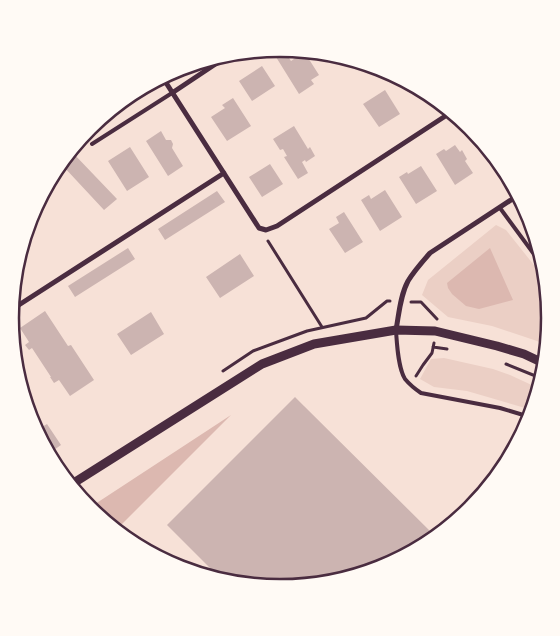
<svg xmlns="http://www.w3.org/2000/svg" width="560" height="636" font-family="Poppins,sans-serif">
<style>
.green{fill:#ebcfc5}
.water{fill:#dcb8b0}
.building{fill:#ccb4b1}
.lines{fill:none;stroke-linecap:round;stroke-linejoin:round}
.path{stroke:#4a2c40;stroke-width:3}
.service{stroke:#4a2c40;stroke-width:4}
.minor{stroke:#4a2c40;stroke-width:5}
.tertiary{stroke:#4a2c40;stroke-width:9}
.rim{fill:none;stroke:#4a2c40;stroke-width:2.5}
</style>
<rect width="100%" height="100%" fill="#f7e1d7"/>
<!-- green -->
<path class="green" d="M496 225 506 230 541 274 550 318 545 345 537 341 492 326 448 317 422 295 428 280Z
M444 358 493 369 510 375 536 387 532 410 467 391 434 387 420 379 431 359Z"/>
<!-- water -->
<path class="water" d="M490 248 513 300 479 309 466 306 452 294 448 288 447 283Z
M231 415 118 528 89 508Z"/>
<!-- building -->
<path class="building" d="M285 52 291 61 303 53H305L319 75 311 80 314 84 299 94 276 57Z
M262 66 275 86 252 101 239 81Z
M385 90 400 114 379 127 363 104Z
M233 98 251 126 227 141 211 117 225 108 222 105Z
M294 126 308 149 310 147 315 156 306 162 305 160 302 162 308 173 298 179 284 157 287 156 283 149 280 150 273 139Z
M161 131 166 140H171L173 144 172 148 183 166 168 176 146 141Z
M455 145 460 152 462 150 467 159 465 161 473 173 455 185 436 154 444 149 446 151Z
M130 147 149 177 127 191 108 161Z
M72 152 117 199 104 210 63 166Z
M270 164 283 184 262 197 249 177Z
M421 166 437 191 416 204 399 177 407 172 408 174Z
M385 190 402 217 380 231 361 200 369 195 371 199Z
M217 191 225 202 165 240 158 229Z
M344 212 363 242 345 253 329 229 339 223 336 217Z
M128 248 135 259 75 297 68 286Z
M240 254 254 276 220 298 206 277Z
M45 311 68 346 71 345 94 380 70 396 59 380 54 383 50 377H51L32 348 29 350 25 345 29 342 20 328Z
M151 312 164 334 131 355 117 334Z
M295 397 304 406 433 534 383 568 280 588 218 576 167 525Z
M47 424 61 445 51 452 37 430Z"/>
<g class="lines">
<!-- path -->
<path class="path" d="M268 241 322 327
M411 302H421L437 319
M433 347 447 349
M506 364 538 377
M223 371 253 351 307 331 366 318 387 301H390
M416 376 423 365 432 353 434 343"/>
<!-- service -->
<path class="service" d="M92 144 172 93
M500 208 539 261
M396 331C397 344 398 368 405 379 410 385 415 389 421 393L500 408 530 417"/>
<!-- minor -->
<path class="minor" d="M163 78 259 228 266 230 277 226 450 113
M172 93 223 59
M11 310 224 173
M396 330C399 314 400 296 408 281 414 271 422 262 430 253L517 196"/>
<!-- tertiary -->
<path class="tertiary" d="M72 484 262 364 314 344 396 330 435 331 497 346 524 354 541 362"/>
</g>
<!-- crop -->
<path d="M0 0H560V636H0ZM19 318a261 261 0 1 1 522 0a261 261 0 1 1-522 0Z" fill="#fffaf5" fill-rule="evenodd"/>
<path class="rim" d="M19 318a261 261 0 1 1 522 0a261 261 0 1 1-522 0Z"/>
</svg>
